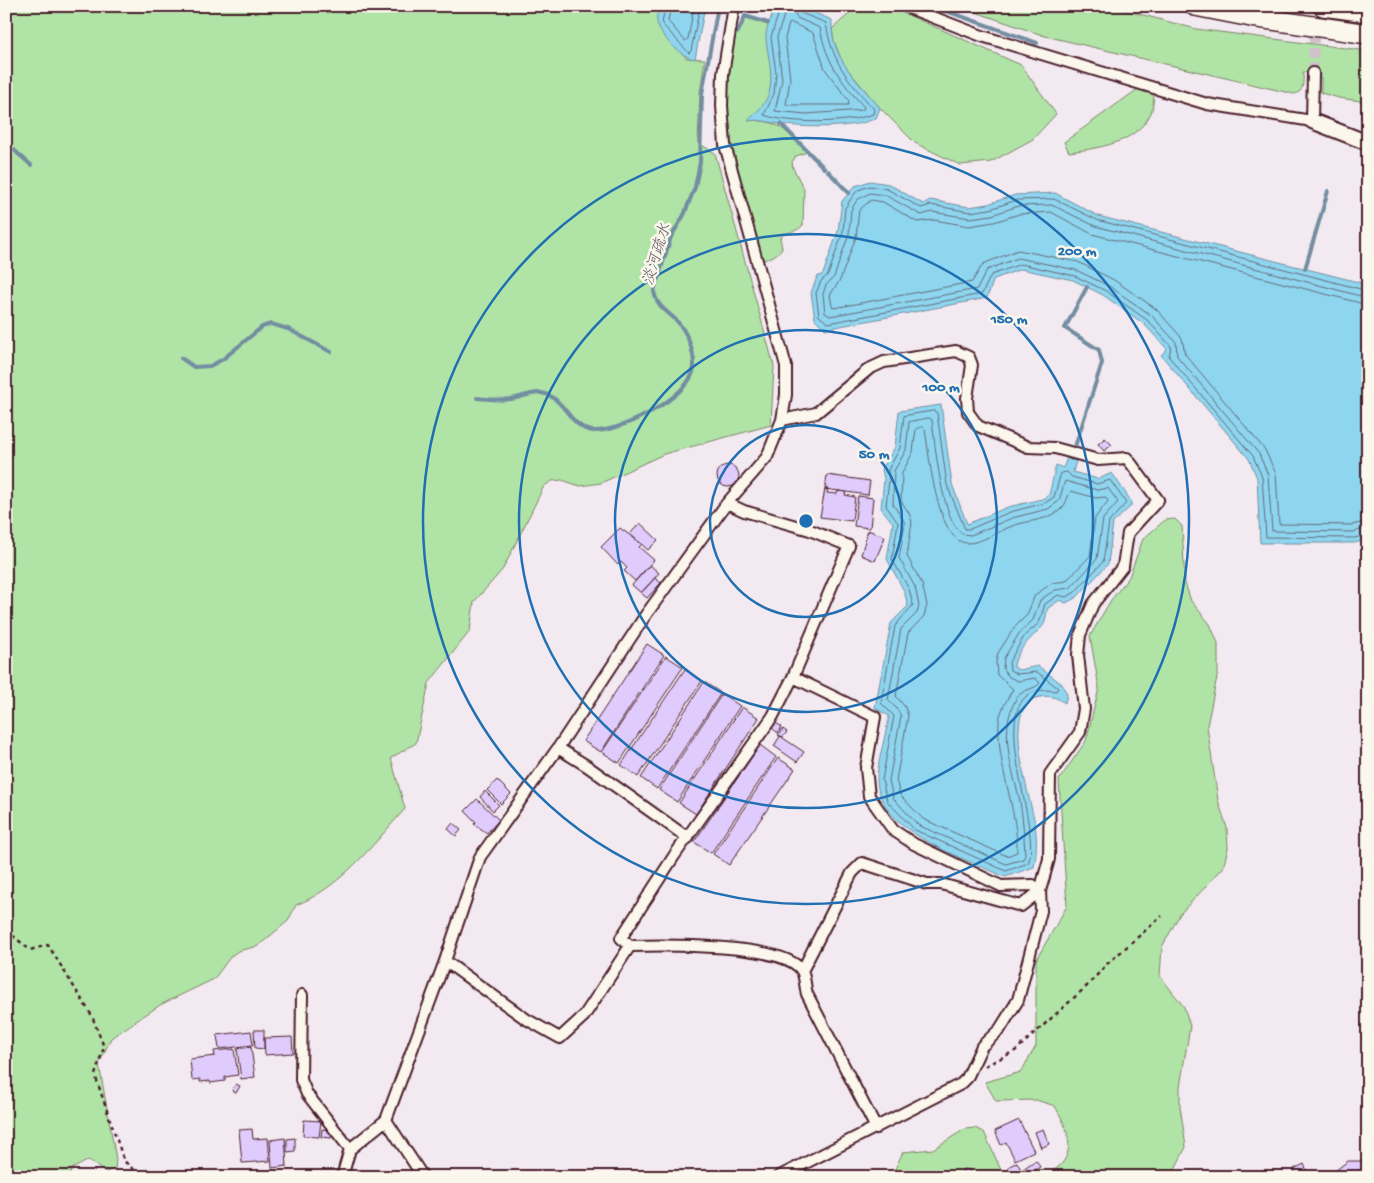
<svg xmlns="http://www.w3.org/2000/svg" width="1374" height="1183" font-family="'Gochi Hand','Klee One',sans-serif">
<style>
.green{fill:#b0e4a6;stroke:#7d8268}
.water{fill:#8ed6ef;stroke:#738da1}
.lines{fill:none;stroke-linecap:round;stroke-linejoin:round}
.shore{stroke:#656879;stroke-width:1}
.stream{stroke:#738da1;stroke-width:4}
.building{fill:#dfccfd;stroke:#4a1f2b}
.street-tunnel{stroke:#d1c1c9;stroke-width:10;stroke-dasharray:10 5;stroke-linecap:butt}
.street-casing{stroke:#4a1f2b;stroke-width:14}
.secondary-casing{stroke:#4a1f2b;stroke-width:18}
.highway-casing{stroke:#4a1f2b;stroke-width:22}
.path{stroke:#4a1f2b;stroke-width:2.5;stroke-dasharray:4 4;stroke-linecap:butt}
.street{stroke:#fbf7ec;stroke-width:10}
.secondary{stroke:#fbf7ec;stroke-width:14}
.highway{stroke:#fbf7ec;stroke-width:19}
.ring{fill:none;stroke:#1f6fb2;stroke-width:2.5}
.labels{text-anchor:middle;stroke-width:5;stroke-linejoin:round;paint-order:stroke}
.water-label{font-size:16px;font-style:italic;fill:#5e5666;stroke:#fbf7ec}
.centre{fill:#1f6fb2;stroke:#fbf7ec;stroke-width:2.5}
.ring-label{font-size:15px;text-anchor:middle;font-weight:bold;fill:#1f6fb2;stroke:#fbf7ec;stroke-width:5;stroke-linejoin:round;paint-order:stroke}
</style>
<rect width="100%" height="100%" fill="#f3eaf1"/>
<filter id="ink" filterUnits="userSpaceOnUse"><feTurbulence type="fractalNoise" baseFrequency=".02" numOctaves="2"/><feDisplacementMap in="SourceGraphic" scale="10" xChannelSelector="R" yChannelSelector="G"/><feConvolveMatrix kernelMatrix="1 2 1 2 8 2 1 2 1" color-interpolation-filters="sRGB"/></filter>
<g filter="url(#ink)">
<!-- green -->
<path class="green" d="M6 6H661L658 13 686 58 705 59 700 93 698 143 715 153 774 366 771 425 664 454 601 483 580 486 562 480 552 481 544 486 503 569 474 602 470 631 429 683 416 743 391 758 405 809C373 844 342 887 296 905L288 921 258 946 238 951 231 956 214 979 160 1005 111 1038 99 1064 116 1159 115 1169 106 1172 89 1160 72 1169 69 1177H6Z
M858 6H888L1021 65 1056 114 1033 139 991 162 960 165 915 143 880 108 843 64 834 41 832 29Z
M958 6H1109L1196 29 1368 51V102L1339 98 1321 93V74L1303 72C1303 81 1305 92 1294 94L1045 36Z
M746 18 768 25C763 50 780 80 765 103 761 109 754 115 749 120 782 121 784 130 807 152L796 156 792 162 793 168 804 189 803 225C797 233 785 231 780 238L782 248C777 255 771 258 763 260L732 147 727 97 734 33 738 34Z
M1138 89H1148L1154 96C1153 102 1153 110 1150 115 1134 144 1099 148 1069 152L1064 142Z
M1175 519 1182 526 1185 583 1191 601 1210 624 1218 643V672L1207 726 1218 800 1227 828 1228 848 1223 868 1180 914 1162 947 1160 976 1184 1007 1190 1026 1180 1087V1106L1186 1147 1171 1177H1044C1049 1173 1059 1168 1063 1162 1076 1145 1064 1122 1055 1106L1036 1100 996 1101 985 1082 1021 1072 1036 1046V960L1067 906 1059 780 1086 741 1099 688 1090 636 1111 600 1129 577 1143 539 1165 520Z
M975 1128 984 1132 1000 1168 1008 1177H891L903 1152 933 1149 965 1129Z"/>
<!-- water -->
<path class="water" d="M661 6H705L695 59C682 58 658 35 657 21 656 16 658 11 661 6Z
M777 6H798L832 20C830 58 858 81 880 108L876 118C856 129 802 128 779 124 768 122 759 119 748 121 754 114 762 108 766 100 776 81 768 59 766 39 765 27 772 16 777 6Z
M870 181 889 184 923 204 930 200 969 207 988 204 1015 195 1055 193 1098 216 1362 283 1368 288V539L1355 543H1260L1257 478 1249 459 1161 355 1167 349 1144 324 1103 295 1073 280 1021 269 994 279 987 298 825 329 815 319 811 293 817 277 823 274 838 231 842 201 855 186Z
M941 405 952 484 967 524 1008 507 1042 499 1049 495 1056 465 1063 468 1067 458 1076 461 1073 472 1098 479 1112 473 1131 501V506L1113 523 1108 564 1077 597 1066 603 1060 600 1048 608C1046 614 1046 623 1042 627 1032 638 1015 651 1014 667L1019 670 1038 666 1062 684 1067 694 1065 703C1055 697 1051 695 1040 697 998 703 1031 799 1035 824 1037 838 1037 853 1034 867L1005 877C965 858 879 833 877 780 877 764 886 734 889 716L875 708 891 623 908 606 904 591 887 559 893 523 881 508 884 479 882 469 895 447 899 411Z"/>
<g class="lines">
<!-- shore -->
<path class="shore" d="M665 6 662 24 689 53 691 51 700 6
M671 6 668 21 685 41 688 39 694 6
M781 6 771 37 776 73 774 94 764 115C789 124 848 124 873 114L874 109C848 80 832 63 826 23L801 13 798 6
M787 6 777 37 782 80 775 111 806 114 863 110 864 107C841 82 826 61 820 28L797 18 792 6
M792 23 813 33 825 69 849 101 848 105H786L790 79 785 38 789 24Z
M1368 291 1097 220 1054 199 1017 200 990 209 970 212 931 205 921 208 887 189 870 186 858 190 853 196 845 208 843 232 828 275 821 281 816 293 819 316 828 323 982 294 991 275 1021 264 1075 276 1106 291 1147 320 1171 346 1169 357 1253 456 1262 477 1266 537 1354 538 1368 535
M1368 298 1095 226 1052 205 1018 206 992 215 970 218 932 212 921 215 885 195 870 193 857 200 851 210 849 234 834 277 826 285 823 294 825 313 830 316 977 289 987 270 1018 258 1076 270 1109 286 1151 315 1176 342 1177 356 1259 454 1268 475 1272 531 1353 532 1368 528
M1368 305 1092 234 1051 212 1019 214 994 222 969 226 934 220 917 222 883 202 871 200 859 210 856 237 840 280 830 295 832 306 834 308 972 282 983 264 1018 250 1078 262 1114 280 1156 309 1182 338 1185 354 1265 450 1276 474 1279 524 1352 525 1368 521
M934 411 937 413 947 485 965 529H970L1010 512 1045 503 1054 497 1061 473 1067 472 1072 477 1097 484 1110 480 1126 503 1109 522 1103 562 1074 593 1066 597 1058 595 1045 604 1039 623 1025 635 1009 662 1010 670 1017 674 1037 672 1058 688 1056 691C972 677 1045 829 1028 863L1006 871 915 830 887 801 882 780 894 716 881 703 895 626 913 605 909 589 892 559 898 523 886 506 889 480 888 470 900 448 904 416Z
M929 418 932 420C935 446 942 520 962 534L971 535 1012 518 1048 509 1059 501 1065 481 1097 490 1108 488 1118 502 1103 519 1097 559 1070 588 1055 590 1040 600 1033 620 1020 632 1004 658 1003 669 1009 677 1018 681 1035 678 1040 683C1035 690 1023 688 1016 699 999 729 1011 766 1019 797 1023 816 1024 836 1025 855L1023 859 1006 864 918 825 893 798 889 780 901 716 897 709 888 700 901 629 917 613 919 606 915 587 899 558 905 523 893 504 894 471 906 450 909 422Z
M923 427 925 429C929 452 936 540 966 543 980 544 999 531 1012 526 1029 520 1049 521 1062 508 1067 503 1067 496 1071 491L1096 498 1105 497 1108 501 1095 518 1090 556 1066 581 1052 583 1035 595 1027 615 1014 628 998 653 996 662 997 675 1013 689C1008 698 1000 711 999 721 996 766 1018 808 1017 852L1007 856 923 819 900 795 896 780 908 716 905 707 896 696 908 633 924 616 927 605 922 584 907 556 912 522 909 513 901 501 902 473 913 452 916 429Z"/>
<!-- stream -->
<path class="stream" d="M932 6 1037 43
M736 32H738L745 16 768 23
M1362 117H1368
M781 124 824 168
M6 143 31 165
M828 171 849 193
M1305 269 1328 191
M181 358 194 367 210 366 223 359 262 327 271 324 288 329 331 352
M477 398C488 399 500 401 511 399 521 398 531 392 541 393 562 395 569 424 588 430 613 438 695 395 694 366 694 350 687 332 676 320 667 311 656 306 654 291L671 237 684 215 695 187 700 162 702 94 718 6
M1071 459 1102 363 1099 350 1065 328 1087 287"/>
</g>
<!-- building -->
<path class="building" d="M1105 438 1112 445 1104 451 1098 444Z
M717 476a11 11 0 1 1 22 0a11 11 0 1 1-22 0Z
M827 475 870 481 868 495 825 489Z
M825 489H828L827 493 837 494 838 491 846 492 845 495 855 497 852 521 820 517Z
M858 496 873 498 870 528 854 526Z
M640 523 658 540 648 550 630 534Z
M620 528 642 544 639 547 654 560 635 581 624 571 627 568 621 562 618 565 601 547Z
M868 530 885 537 875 561 861 555Z
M650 565 659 573 641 593 632 585Z
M655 578 661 583 647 598 641 593Z
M647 644 664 655 601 752 583 741Z
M666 656 683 667 619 763 602 752Z
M685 669 702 681 638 777 621 765Z
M704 682 721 693 657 789 641 778Z
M722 694 740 706 677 802 659 790Z
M742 707 759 718 696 814 679 803Z
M776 723 782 727 778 733 772 728Z
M783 729 787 732 783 737 778 735Z
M780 736 804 752 797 762 774 746Z
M760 745 776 757 711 853 694 842Z
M778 758 795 769 729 865 713 854Z
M497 780 511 794 501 804 487 790Z
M485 791 499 805 493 811 480 797Z
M477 799 499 820 487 833 474 824 476 822 465 811Z
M453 823 461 830 456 836 448 829Z
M254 1030H264V1049L255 1048Z
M251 1031 253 1045 219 1049 217 1035Z
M292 1037 293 1053 265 1055 264 1038Z
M251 1047 255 1077 241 1079 237 1049Z
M234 1049 238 1075 225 1077V1081L210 1083V1081L200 1082V1079L192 1080 190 1059 215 1056 214 1051Z
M236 1084 240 1086 236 1093 232 1091Z
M304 1120 321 1121 319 1137 303 1136Z
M1019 1120 1034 1151 1015 1160 1006 1142 1001 1145 995 1131Z
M252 1129 253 1139 268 1138 270 1161 242 1163 239 1130Z
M322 1129 329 1130 332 1133 331 1138 321 1137Z
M1043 1129 1049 1144 1041 1148 1035 1132Z
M285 1138 287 1166 272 1168 270 1140Z
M295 1138V1151L287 1152V1139Z
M1036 1160 1040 1167 1027 1175 1023 1169Z
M1348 1161H1368V1177H1327Z
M1017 1162 1021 1170 1011 1174 1008 1167Z
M1304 1164 1309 1176 1297 1177 1294 1169Z
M963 1169 970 1170 968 1177H961Z"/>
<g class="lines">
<!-- street-tunnel -->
<path class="street-tunnel" d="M1313 73 1315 6"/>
<defs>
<path id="street" d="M904 6 982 36 1207 104 1312 121 1313 73
M727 503 744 511 810 530 849 546 793 677 773 716 674 856 621 938 630 946C663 945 786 943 802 971 805 977 805 987 807 994L876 1128
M793 677 875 717 866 768 869 796 893 830 914 844 1001 886 1033 885 1040 891
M558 748 587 766 688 838
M445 961 526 1019 560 1038 584 1016 630 946
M802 971 852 873 862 863 927 884H941L1021 906 1040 891
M302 995 301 1080 307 1094 350 1149
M386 1120 423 1177
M342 1177 350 1149 386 1120 445 961 480 857 558 748 645 616 727 503 767 457 782 420 786 395V366L725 145 722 106 723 74 734 6
M778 1177 961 1084 967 1078 982 1046 1000 1029 1018 1000 1041 911 1040 891 1049 859 1050 774 1080 732 1084 709 1078 655 1080 635 1093 604 1123 566 1128 533 1158 500 1127 458 1098 460 1055 448 1028 447 978 426 968 412 967 398 972 365 969 357 956 351 884 362 869 369 816 413 782 420"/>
<path id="secondary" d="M1312 121 1368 143"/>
<path id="highway" d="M1195 6 1251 17 1368 34
M1323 6 1368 12"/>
</defs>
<!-- street casing -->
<use href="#street" class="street-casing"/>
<!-- secondary casing -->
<use href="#secondary" class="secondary-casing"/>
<!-- highway casing -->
<use href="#highway" class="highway-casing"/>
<!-- path -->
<path class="path" d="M6 930 30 950 48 945 92 1016 104 1047 95 1075 124 1161 142 1177
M985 1066 1015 1051 1087 986 1107 964 1162 916"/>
<!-- street -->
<use href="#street" class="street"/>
<!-- secondary -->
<use href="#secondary" class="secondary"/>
<!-- highway -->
<use href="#highway" class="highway"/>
</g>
</g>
<!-- distance rings -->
<g class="ring">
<circle cx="806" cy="521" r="96"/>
<circle cx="806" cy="521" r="191"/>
<circle cx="806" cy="521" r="287"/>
<circle cx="806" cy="521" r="383"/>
</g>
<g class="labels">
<!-- water labels -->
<g class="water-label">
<text transform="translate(655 254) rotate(-73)" y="6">淡河疏水</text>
</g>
</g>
<circle cx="806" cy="521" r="8" class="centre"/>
<g class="ring-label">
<text x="1077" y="255">200 m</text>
<text x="1009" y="323">150 m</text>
<text x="941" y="391">100 m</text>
<text x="874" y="458">50 m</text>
</g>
<!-- margin -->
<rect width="1374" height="1183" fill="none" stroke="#fbf7ec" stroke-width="25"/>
<rect x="12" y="12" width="1349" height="1158" fill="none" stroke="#4a1f2b" stroke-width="2" filter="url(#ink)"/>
</svg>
